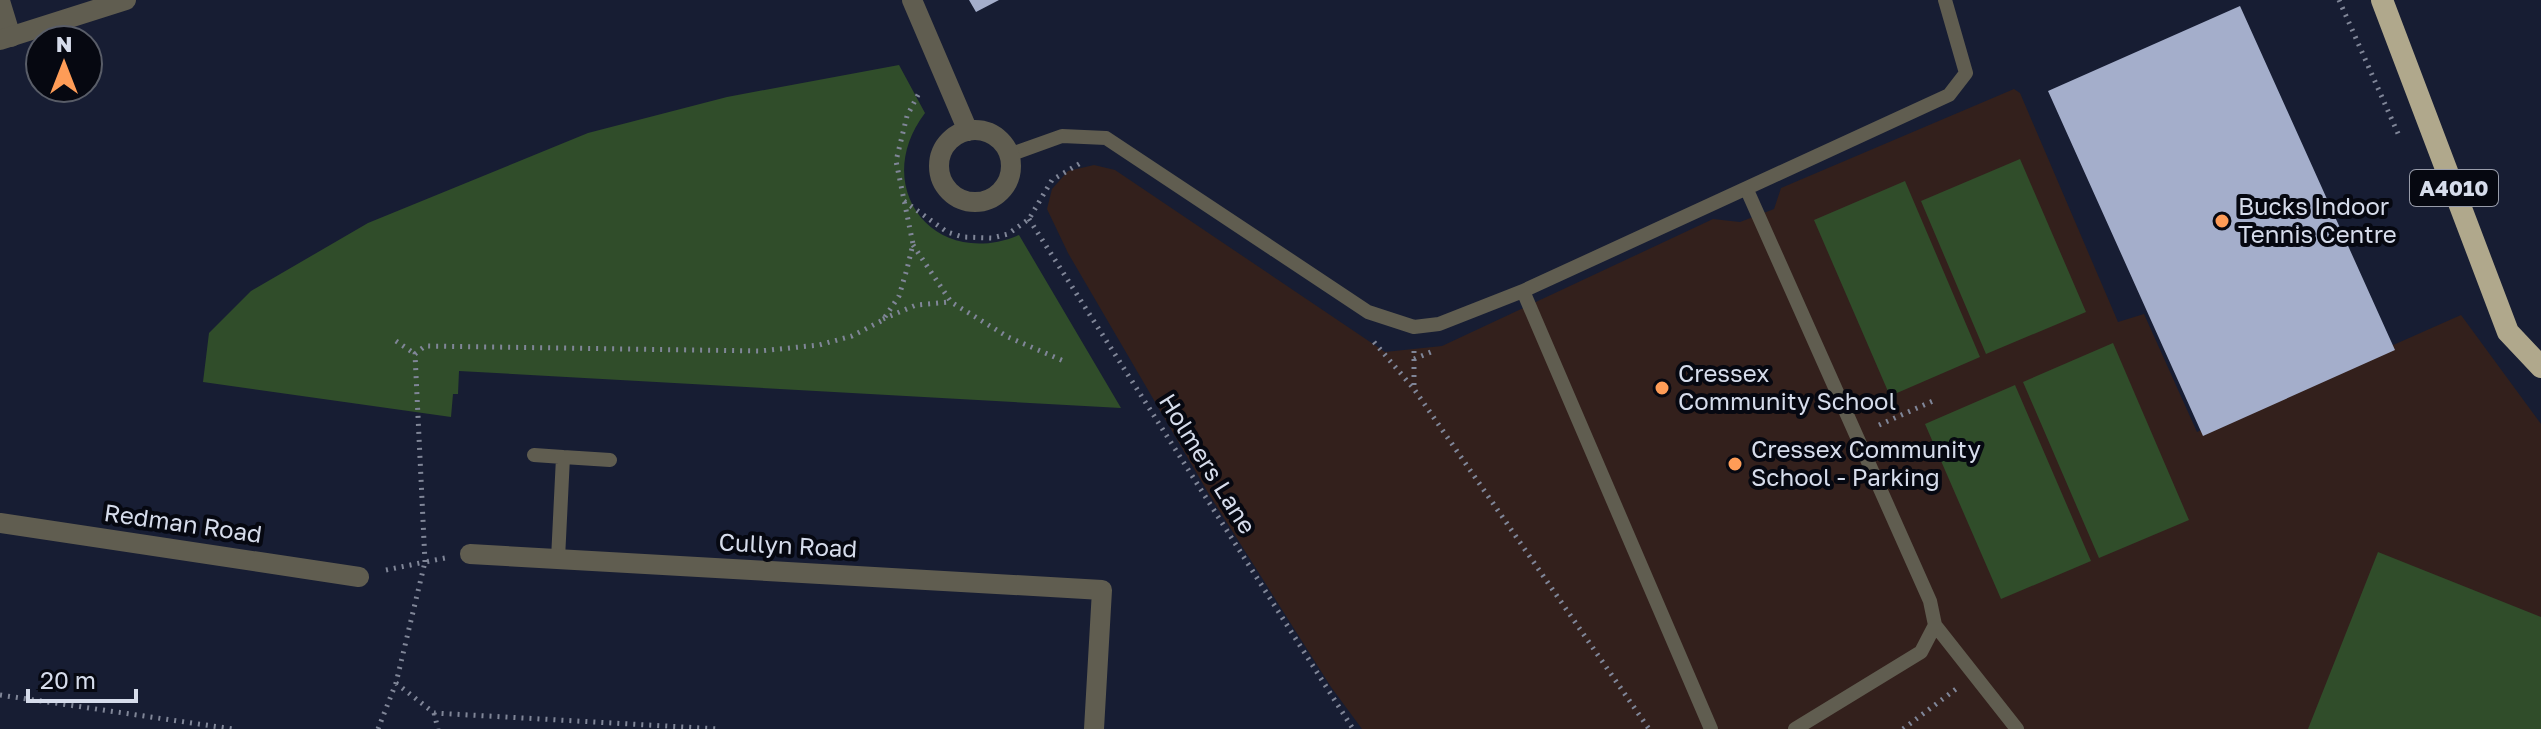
<svg xmlns="http://www.w3.org/2000/svg" width="2541" height="729" font-family="'Golos Text',sans-serif">
<style>
.education{fill:#33201c}
.green{fill:#304d2a}
.building{fill:#a4aecb}
.lines{fill:none;stroke-linecap:round;stroke-linejoin:round}
.path{stroke:#808698;stroke-width:5;stroke-dasharray:2 6;stroke-linecap:butt}
.service{stroke:#605d50;stroke-width:14}
.minor{stroke:#605d50;stroke-width:20}
.tertiary{stroke:#605d50;stroke-width:20}
.trunk{stroke:#b0a88c;stroke-width:22}
.poi-dot{fill:#fe9c57;stroke:#060811;stroke-width:3}
.labels{text-anchor:middle;stroke-width:8;stroke-linejoin:round;paint-order:stroke}
.shield{fill:#060811;stroke:#989caa;stroke-width:2}
.shield-label{font-size:22px;font-weight:bold;fill:#d6dceb}
.poi-label{font-size:24px;fill:#d6dceb;stroke:#060811;text-anchor:start}
.street-label{font-size:24px;fill:#d6dceb;stroke:#060811}
</style>
<rect width="100%" height="100%" fill="#171d33"/>
<!-- education -->
<path class="education" d="M2014 89 2020 93 2118 322 2144 314 2197 432 2461 315 2541 424V729H1362L1331 687 1210 496 1068 253 1047 209 1052 189 1068 171 1094 165 1115 170 1385 352 1442 346 1713 219 1740 222 1774 209 1781 188Z"/>
<!-- green -->
<path class="green" d="M899 65 925 113C869 187 934 271 1019 235L1121 408 459 371 458 394H453L451 417 203 382 209 333 251 291 368 223 588 133 727 97Z
M2020 159 2086 312 1986 354 1921 201Z
M1905 181 1980 357 1890 396 1814 220Z
M2113 343 2189 520 2099 558 2023 382Z
M2015 385 2091 561 2001 599 1925 424Z
M2378 552 2541 617V729H2308Z"/>
<!-- building -->
<path class="building" d="M969 0H999L976 12Z
M2240 6 2395 350 2203 436 2048 91Z"/>
<g class="lines">
<!-- path -->
<path class="path" d="M2339 0 2400 138
M904 201 947 232 963 237 992 238 1008 234 1029 219 1052 180 1084 161
M1029 219 1353 729
M913 245 951 302 1008 337 1066 362
M883 319 916 305 950 302
M396 341 415 354
M1374 342 1414 389
M1414 351V389L1649 729
M1414 359 1431 352
M1879 425 1935 400
M386 570 425 562 415 354 425 346 760 351 819 345 852 336 883 320 899 296 907 269 913 244 896 161 907 116 920 91
M396 683 434 713 719 729
M0 695 233 729
M434 713 438 729
M378 729 396 683 425 562 445 558
M1903 729 1956 689"/>
<!-- service -->
<path class="service" d="M1009 155 1062 136 1106 138 1368 312 1414 327 1439 324 1523 291 1949 95 1966 73 1945 0
M1747 190 1930 601 1935 625 2017 729
M1523 291 1711 729
M534 455 563 457 558 559
M563 457 610 460
M1795 729 1921 652 1935 625"/>
<!-- minor -->
<path class="minor" d="M912 0 968 131
M0 1 11 37
M939 166a36 36 0 1 1 72 0a36 36 0 1 1-72 0Z
M0 523 359 577
M470 554 1102 590 1094 729"/>
<!-- tertiary -->
<path class="tertiary" d="M0 40 126 0"/>
<!-- trunk -->
<path class="trunk" d="M2382 0 2508 332 2541 367"/>
</g>
<!-- markers -->
<g class="poi-dot">
<circle cx="2222" cy="221" r="8"/>
<circle cx="1662" cy="388" r="8"/>
<circle cx="1735" cy="464" r="8"/>
</g>
<g class="labels">
<!-- shield labels -->
<rect class="shield" x="2410" y="170" width="88" height="36" rx="6"/>
<g class="shield-label">
<text x="2454" y="196">A4010</text>
</g>
<!-- poi labels -->
<g class="poi-label">
<text x="2238" y="215">Bucks Indoor<tspan x="2238" dy="28">Tennis Centre</tspan></text>
<text x="1678" y="382">Cressex<tspan x="1678" dy="28">Community School</tspan></text>
<text x="1751" y="458">Cressex Community<tspan x="1751" dy="28">School - Parking</tspan></text>
</g>
<!-- street labels -->
<g class="street-label">
<text transform="translate(1207 464) rotate(58)" y="8">Holmers Lane</text>
<text transform="translate(183 524) rotate(8)" y="8">Redman Road</text>
<text transform="translate(788 546) rotate(3)" y="8">Cullyn Road</text>
</g>
</g>
<!-- north arrow -->
<g transform="translate(64 64)"><circle r="38" fill="#060811" stroke="#595d68" stroke-width="2"/>
<path d="M0-6L14 30L0 20L-14 30Z" fill="#fe9c57"/>
<text y="-12" font-size="22" font-weight="bold" text-anchor="middle" fill="#d6dceb">N</text>
</g>
<!-- scale -->
<path d="M28 689v12h108v-12" fill="none" stroke="#d6dceb" stroke-width="4"/>
<text x="40" y="689" font-size="24" fill="#d6dceb" stroke="#060811" stroke-width="6" paint-order="stroke">20 m</text>
</svg>
